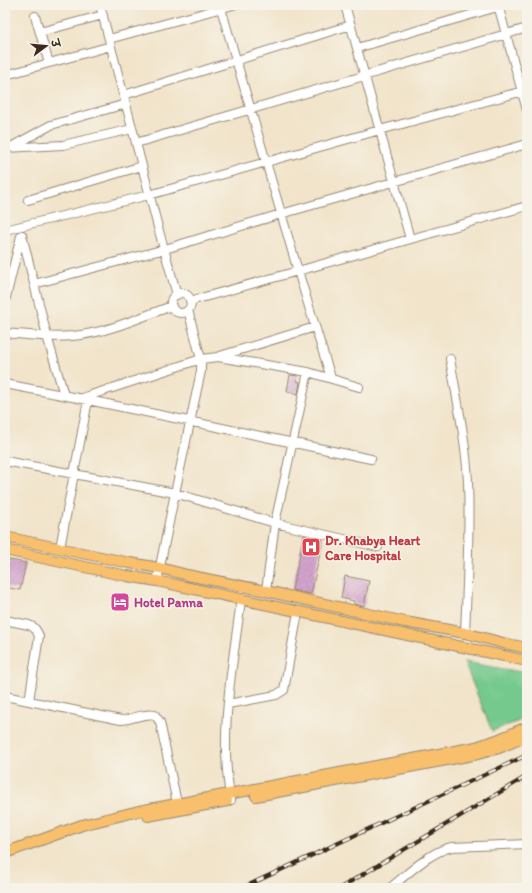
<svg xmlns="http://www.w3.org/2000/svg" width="532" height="893" font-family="Itim,'Playpen Sans Deva',sans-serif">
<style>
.green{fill:#74c98d;stroke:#587a56}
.building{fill:url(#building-hatch)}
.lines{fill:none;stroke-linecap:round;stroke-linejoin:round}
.minor-casing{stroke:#968774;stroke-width:10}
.major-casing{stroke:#968774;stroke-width:12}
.minor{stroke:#fff;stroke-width:8}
.major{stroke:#f8bf6c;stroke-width:10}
.rail-casing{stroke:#3b2a1e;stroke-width:4}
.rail{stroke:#f7f3e8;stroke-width:2.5;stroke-dasharray:8;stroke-linecap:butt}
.labels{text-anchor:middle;stroke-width:3;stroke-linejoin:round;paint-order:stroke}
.health-label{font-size:13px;font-weight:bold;fill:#be3a42;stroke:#f7f3e8;text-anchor:start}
.hotel-label{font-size:13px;font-weight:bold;fill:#b23c85;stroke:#f7f3e8;text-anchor:start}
</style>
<defs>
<pattern id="building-hatch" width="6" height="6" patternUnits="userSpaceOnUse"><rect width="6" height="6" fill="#d3a4ce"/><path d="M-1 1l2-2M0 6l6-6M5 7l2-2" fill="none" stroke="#ac86a7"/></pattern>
</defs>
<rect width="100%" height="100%" fill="#f7f3e8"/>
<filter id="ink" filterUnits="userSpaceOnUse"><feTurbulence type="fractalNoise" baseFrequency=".025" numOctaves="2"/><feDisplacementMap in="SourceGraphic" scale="8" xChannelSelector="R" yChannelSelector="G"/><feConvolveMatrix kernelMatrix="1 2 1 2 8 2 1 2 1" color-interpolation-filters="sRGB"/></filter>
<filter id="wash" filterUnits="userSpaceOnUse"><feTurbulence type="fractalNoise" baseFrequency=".012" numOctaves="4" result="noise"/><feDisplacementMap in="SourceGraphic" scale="16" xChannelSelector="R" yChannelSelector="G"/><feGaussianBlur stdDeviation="0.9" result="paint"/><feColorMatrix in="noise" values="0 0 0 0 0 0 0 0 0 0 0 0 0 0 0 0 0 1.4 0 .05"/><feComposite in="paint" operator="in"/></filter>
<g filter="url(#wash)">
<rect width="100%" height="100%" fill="#f1e4ca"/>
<!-- green -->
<path class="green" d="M464 662 527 673V718L492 731Z"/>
<g id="blocks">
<!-- building -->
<path class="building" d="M290 375 298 376 297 381 300 382 298 394 287 391Z
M304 535 323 540 311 594 292 590Z
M5 559 26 563 20 590 5 587Z
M345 576 369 581 364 606 354 604V601L341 598Z"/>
</g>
</g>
<g filter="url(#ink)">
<use href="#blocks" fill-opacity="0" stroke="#968774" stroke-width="1"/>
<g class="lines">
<defs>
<path id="minor" d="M100 5 159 231 177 295
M345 5 410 239
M498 5 527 110
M35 16 49 63
M40 32 103 15
M109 39 233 5
M357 48 504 5
M5 72 7 74 13 73 111 46
M124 95 351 25
M136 143 527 28
M13 146 51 125 126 104
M5 148 63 145 132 129
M28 200 142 166
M5 230 149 195 380 130 527 90
M22 235 47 336 64 395
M34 284 165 249 281 214 527 144
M171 303a10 10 0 1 1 20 0a10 10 0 1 1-20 0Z
M5 301 21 236
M190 301 298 271 220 5
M5 333C30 335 56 339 81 335 111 331 143 316 172 306
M220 356 315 327
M450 359C457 400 466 440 468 482 470 532 467 583 465 633
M331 378 298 271 527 206
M5 384 88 400 371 459
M82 398 201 359 218 357 308 372 359 387
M5 461 175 493 275 523 378 547
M60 548 88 400
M157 581 175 493 201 371V359L188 310
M266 591 275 523 308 372
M5 620 29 625C35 627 37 631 39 636L29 701
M5 696 121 720C132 720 144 712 155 715L160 722 177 803
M228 704 276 695 284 690 298 612
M231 800C218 735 233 665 241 600
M390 888C408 874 429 852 452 847L527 844"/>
<path id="major" d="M5 537 130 563 160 568 187 575 266 591 405 622 465 633 503 643 527 648
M5 550 127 576 157 581 527 661
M256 796 478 754 499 748 527 736
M148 816 227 801
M5 853 82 825 139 811 476 747 497 740 527 727"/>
</defs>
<!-- minor casing -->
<use href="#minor" class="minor-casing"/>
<!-- major casing -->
<use href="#major" class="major-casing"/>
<!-- minor -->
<use href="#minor" class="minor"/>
<!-- major -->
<use href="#major" class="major"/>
<defs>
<path id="rail" d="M242 888 527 755
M340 888 527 776"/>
</defs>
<!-- rail casing -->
<use href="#rail" class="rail-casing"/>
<!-- rail -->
<use href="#rail" class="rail"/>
</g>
</g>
<!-- icons -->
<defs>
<symbol id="hospital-square" viewBox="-11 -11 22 22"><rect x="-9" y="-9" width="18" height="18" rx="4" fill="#e0444e" stroke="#f7f3e8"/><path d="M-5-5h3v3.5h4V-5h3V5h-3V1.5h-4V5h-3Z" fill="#fff"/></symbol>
<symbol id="hotel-square" viewBox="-11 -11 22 22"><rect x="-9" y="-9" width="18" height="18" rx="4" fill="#d1479c" stroke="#f7f3e8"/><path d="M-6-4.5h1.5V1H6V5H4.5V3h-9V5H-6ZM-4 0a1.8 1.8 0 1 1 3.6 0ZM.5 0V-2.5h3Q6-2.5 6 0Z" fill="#fff"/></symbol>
</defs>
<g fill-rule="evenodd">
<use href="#hospital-square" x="300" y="536" width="22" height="22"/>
<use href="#hotel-square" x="109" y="591" width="22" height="22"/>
</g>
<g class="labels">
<!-- health labels -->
<g class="health-label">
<text x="325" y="545">Dr. Khabya Heart<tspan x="325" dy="15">Care Hospital</tspan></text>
</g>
<!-- hotel labels -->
<g class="hotel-label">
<text x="134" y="607">Hotel Panna</text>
</g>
</g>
<!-- margin -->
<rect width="532" height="893" fill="none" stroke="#f7f3e8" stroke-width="20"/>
<!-- north arrow -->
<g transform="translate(46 46) rotate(74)" stroke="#f7f3e8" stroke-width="3" paint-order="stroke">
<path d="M0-3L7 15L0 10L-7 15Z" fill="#3b2a1e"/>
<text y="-6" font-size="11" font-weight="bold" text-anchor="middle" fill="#3b2a1e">उ</text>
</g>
</svg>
